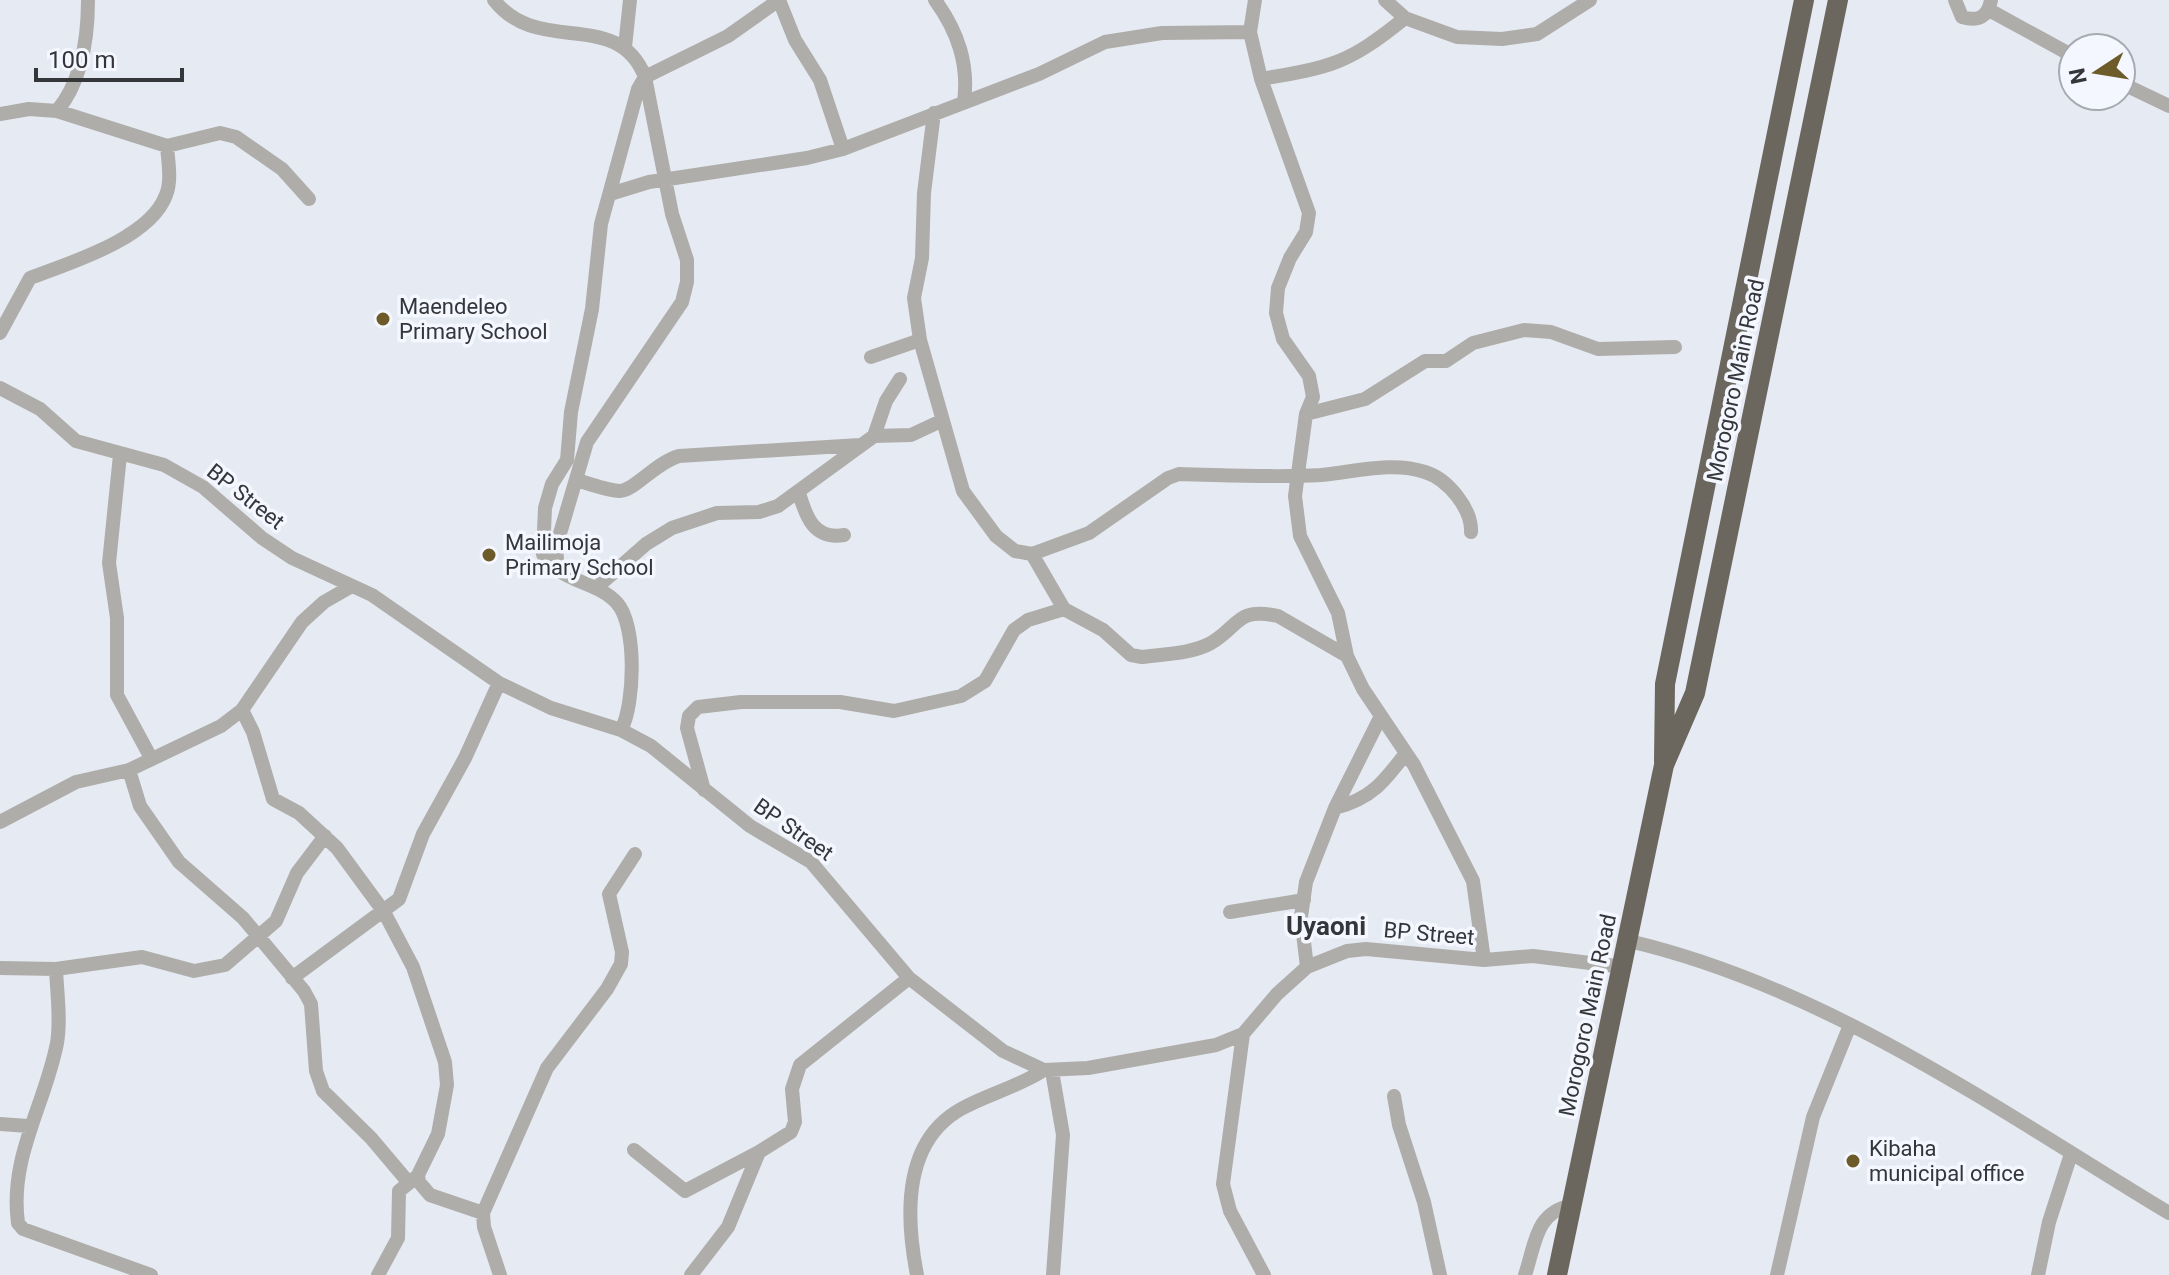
<svg xmlns="http://www.w3.org/2000/svg" width="2169" height="1275" font-family="Roboto,sans-serif">
<style>
.lines{fill:none;stroke-linecap:round;stroke-linejoin:round}
.minor{stroke:#aeada9;stroke-width:14}
.highway{stroke:#6b675f;stroke-width:20}
.poi-dot{fill:#6d5b29;stroke:#f4f7ff;stroke-width:3}
.labels{text-anchor:middle;stroke-width:7;stroke-linejoin:round;paint-order:stroke}
.poi-label{font-size:22px;fill:#343639;stroke:#f4f7ff;text-anchor:start}
.street-label{font-size:22px;fill:#343639;stroke:#f4f7ff}
.quarter-label{font-size:26px;font-weight:bold;fill:#343639;stroke:#f4f7ff}
</style>
<rect width="100%" height="100%" fill="#e6eaf3"/>
<g class="lines">
<!-- minor -->
<path class="minor" d="M494 0C538 57 618 7 645 77L672 214 687 260V282L682 302 587 442 556 547 558 570C576 583 602 586 617 603 637 625 635 705 621 730
M779 0 795 40 820 80 843 149
M935 0C958 32 969 64 964 102
M1255 0 1250 32 1261 79 1309 213 1306 232 1290 258 1278 288 1276 313 1283 339 1309 376 1313 397 1306 414 1295 496 1300 536 1338 613 1347 656 1363 689 1414 765 1473 881 1484 960
M1385 0 1405 18
M1955 0 1962 17C1978 22 1988 17 1991 0
M1989 10 2073 56
M625 47 630 0
M1261 79C1332 67 1348 64 1405 18L1457 37 1502 39 1537 34 1590 0
M2121 83 2169 106
M57 111C82 81 88 39 88 0
M934 113 924 193 922 258 914 298 920 340 963 491 996 536 1015 551 1032 554 1064 609
M0 114 29 109 57 111 167 146 220 133 236 137 282 169 309 199
M610 194 649 182 807 158 843 149 1039 74 1105 42 1162 33 1250 32
M0 333 30 278C69 263 150 239 166 195 172 181 168 161 167 146
M871 357 920 340
M0 388 40 409 76 441 164 465 203 487 262 538 292 558 372 595 499 683 551 708 621 730 651 746 750 826 811 862 909 978 1003 1051 1044 1070 1088 1068 1216 1045 1243 1034 1277 994 1307 967 1347 951 1366 949 1484 960 1533 956 1623 967
M1306 414 1365 399 1425 361H1446L1473 343 1524 330 1551 332 1598 349 1675 347
M874 436 886 401 900 379
M120 455 109 563 117 618V695L151 758
M577 480C590 484 606 490 620 491 634 491 655 463 679 456L860 445
M799 493C806 517 814 540 844 535
M1032 554 1089 533 1168 478 1179 474C1226 475 1274 478 1321 475 1355 472 1392 461 1425 472 1448 479 1472 509 1471 532
M558 570 548 565 543 554 545 508 552 484 567 460 571 412 592 309 601 224 638 89 645 77 728 36 779 0
M596 588 646 544 672 528 717 513 759 512 778 506 874 436 911 435 941 421
M242 710 253 732 273 799 299 813 337 848 384 912 413 967 445 1062 447 1085 438 1134 418 1175 419 1182 430 1195 483 1213
M129 770 140 806 179 862 243 918 304 991 311 1004 316 1071 323 1091 371 1138 409 1183
M704 790 687 728 689 716 698 707 741 702H840L894 711 961 696 985 681 1014 630 1028 620 1064 609 1103 630 1131 655 1142 657C1163 654 1191 654 1211 643 1240 626 1236 607 1278 616L1347 656
M1335 808C1371 799 1384 782 1406 753
M0 822 76 782 129 770 221 726 242 710 302 622 324 602 352 586
M1230 912 1304 900
M1629 941C1826 987 1998 1110 2169 1213
M1307 967 1301 917 1306 882 1335 808 1381 716
M0 968 56 969 142 957 194 971 225 965 276 921 297 873 325 836
M56 969C57 993 61 1020 57 1043 45 1105 9 1157 18 1223L23 1229 151 1275
M292 978 399 899 423 834 465 758 499 683
M1243 1034 1223 1184 1230 1211 1264 1275
M1052 1071 1063 1135 1053 1275
M1394 1096 1399 1125 1424 1202 1440 1275
M0 1124 28 1126
M634 1150 685 1191 759 1152
M378 1275 398 1238 399 1191 415 1178
M500 1275 484 1227 483 1213 547 1068 607 989 621 964 622 952 609 894 635 854
M691 1275 728 1227 759 1152 791 1132 795 1122 792 1089 800 1065 909 978
M917 1275C906 1219 902 1142 961 1109 988 1094 1018 1087 1044 1070
M1525 1275C1536 1242 1535 1213 1572 1205
M1777 1275 1813 1117 1850 1025
M2038 1275 2049 1222 2071 1154"/>
<!-- highway -->
<path class="highway" d="M1664 761 1665 684 1804 0
M1557 1275 1664 765 1695 693 1838 0"/>
</g>
<!-- markers -->
<g class="poi-dot">
<circle cx="383" cy="319" r="8"/>
<circle cx="489" cy="555" r="8"/>
<circle cx="1853" cy="1161" r="8"/>
</g>
<g class="labels">
<!-- poi labels -->
<g class="poi-label">
<text x="399" y="314">Maendeleo<tspan x="399" dy="25">Primary School</tspan></text>
<text x="505" y="550">Mailimoja<tspan x="505" dy="25">Primary School</tspan></text>
<text x="1869" y="1156">Kibaha<tspan x="1869" dy="25">municipal office</tspan></text>
</g>
<!-- street labels -->
<g class="street-label">
<text transform="translate(1735 380) rotate(-78)" y="8">Morogoro Main Road</text>
<text transform="translate(246 496) rotate(38)" y="8">BP Street</text>
<text transform="translate(794 829) rotate(35)" y="8">BP Street</text>
<text transform="translate(1429 933) rotate(5)" y="8">BP Street</text>
<text transform="translate(1587 1015) rotate(-78)" y="8">Morogoro Main Road</text>
</g>
<!-- quarter labels -->
<g class="quarter-label">
<text x="1326" y="935">Uyaoni</text>
</g>
</g>
<!-- north arrow -->
<g transform="translate(2097 72) rotate(258)"><circle r="38" fill="#f4f7ff" stroke="#a7aab0" stroke-width="2"/>
<path d="M0-6L14 30L0 20L-14 30Z" fill="#6d5b29"/>
<text y="-12" font-size="22" font-weight="bold" text-anchor="middle" fill="#343639">N</text>
</g>
<!-- scale -->
<path d="M36 68v12h146v-12" fill="none" stroke="#343639" stroke-width="4"/>
<text x="48" y="68" font-size="24" fill="#343639" stroke="#f4f7ff" stroke-width="6" paint-order="stroke">100 m</text>
</svg>
